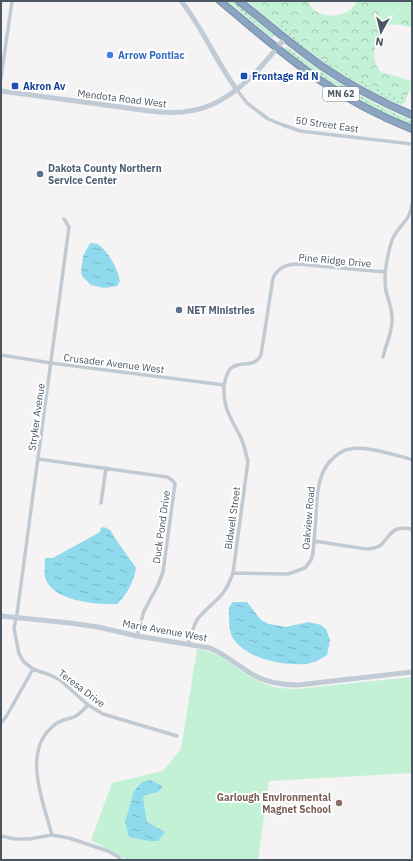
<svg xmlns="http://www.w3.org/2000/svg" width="413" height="861" font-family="'IBM Plex Sans',sans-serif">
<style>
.grass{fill:url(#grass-dots)}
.forest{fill:url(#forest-crowns)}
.park{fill:#c3f1d5}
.water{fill:url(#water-ripples)}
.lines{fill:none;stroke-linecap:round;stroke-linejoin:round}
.highway-casing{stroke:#7690ad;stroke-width:8}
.street{stroke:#c1cad2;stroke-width:3.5}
.secondary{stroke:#c1cbd6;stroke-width:5}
.highway{stroke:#8ba5c1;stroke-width:6}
.shop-dot{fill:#3f7fe0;stroke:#fff;stroke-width:1.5}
.transit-dot{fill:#1a4fb4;stroke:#fff;stroke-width:1.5}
.service-dot{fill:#5c6f8a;stroke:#fff;stroke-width:1.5}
.education-dot{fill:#8d6e63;stroke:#fff;stroke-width:1.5}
.labels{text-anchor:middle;stroke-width:4;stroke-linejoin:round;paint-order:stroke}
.shield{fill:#fff;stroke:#808990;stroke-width:1}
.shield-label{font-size:9px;font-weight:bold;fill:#4a5661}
.shop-label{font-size:10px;font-weight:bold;fill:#366cbe;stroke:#fff;text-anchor:start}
.transit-label{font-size:10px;font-weight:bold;fill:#164399;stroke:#fff;text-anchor:start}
.street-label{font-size:10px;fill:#4a5661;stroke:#fff}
.service-label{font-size:10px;font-weight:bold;fill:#4e5e75;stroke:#fff;text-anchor:start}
.education-label{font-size:10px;font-weight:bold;fill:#785e54;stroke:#fff;text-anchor:end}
</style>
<defs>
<pattern id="grass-dots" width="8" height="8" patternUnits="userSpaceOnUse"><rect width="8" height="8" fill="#c3f1d5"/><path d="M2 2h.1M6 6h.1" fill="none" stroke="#a0c6b0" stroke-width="1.8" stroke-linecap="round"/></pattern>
<pattern id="forest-crowns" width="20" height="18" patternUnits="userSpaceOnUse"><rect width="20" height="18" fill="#c3f1d5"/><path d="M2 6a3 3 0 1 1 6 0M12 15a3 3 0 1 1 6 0" fill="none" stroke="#a0c6b0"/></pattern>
<pattern id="water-ripples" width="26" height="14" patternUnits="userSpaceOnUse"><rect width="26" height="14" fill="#90daee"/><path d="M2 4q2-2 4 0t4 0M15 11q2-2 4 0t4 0" fill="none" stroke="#78b4c4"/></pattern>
</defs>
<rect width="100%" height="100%" fill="#f5f3f3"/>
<!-- grass -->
<path class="grass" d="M228 1H234L275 35 272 38Z
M276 21 280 23 307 47 343 70 384 92 407 96 405 102 401 105C374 93 349 80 325 63 310 53 295 41 281 29V28L280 29 272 22Z
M286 47H287C327 77 365 101 411 120L412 118V125C388 115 365 105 343 92 323 79 303 65 285 51L284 48Z"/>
<!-- forest -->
<path class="forest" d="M247 1H309C312 21 352 20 356 1H412V27C404 26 391 22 383 27 380 29 380 32 379 36 374 48 371 62 381 72L412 81 411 88 407 96 384 92 338 68 307 47 280 23 277 21 272 22Z"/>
<!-- park -->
<path class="park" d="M375 1H412V21L381 17Z
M197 649C203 650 209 651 215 654 230 661 242 673 257 680 269 687 282 689 296 689L412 677V773L269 781 258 860H126L125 859 91 840 112 783 163 771 181 749Z"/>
<!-- water -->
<path class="water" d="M91 243 98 244C109 253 117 267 120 281L117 286 104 288 91 285 83 277 81 273 83 256 89 245Z
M104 527 110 530 119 544 136 568C134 581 127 595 117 604 97 605 51 601 45 577 44 572 45 564 45 558H53L100 532 101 528Z
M233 602H247L261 620 269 624 285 627 309 622 321 625 326 629 330 640 327 655C322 658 316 662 310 663 306 665 300 664 295 664 274 664 248 657 234 640 228 632 229 617 229 607Z
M150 780C155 782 158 784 163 786L158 792 145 795 143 798 147 822 165 832 158 841H149L129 837 125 822 134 791 142 782Z"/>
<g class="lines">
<defs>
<path id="highway" d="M220 1C252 27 283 55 318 79 347 99 379 116 412 129
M239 1C267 23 294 47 323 67 351 86 381 102 412 115"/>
</defs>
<!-- highway casing -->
<use href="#highway" class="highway-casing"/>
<!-- street -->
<path class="street" d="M1 78 12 1
M237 90 247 103 268 119 283 125 300 131 412 144
M64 219 69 227 17 614 14 628 19 654 24 662 33 669 50 675 60 680 88 705 103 714 177 736
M1 355 51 363 224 385
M383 357C386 343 393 332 392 318 392 308 388 300 386 291 384 280 385 270 387 260 389 252 390 243 394 236 401 223 410 221 412 204
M38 459 167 477 172 480 175 484 163 572 158 585 144 611 137 636
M101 503 106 468
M314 541 366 549C371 549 376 548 381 545 383 543 385 540 387 538 394 528 400 527 412 529
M233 573 288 574 305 568 311 560 313 553C314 541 315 529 316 516 317 495 317 469 337 455 341 452 345 449 350 449 368 446 390 454 407 458L412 460
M188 644C191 636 193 627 197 620 204 610 215 603 223 593 228 587 230 580 233 573L248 461C246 455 245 449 243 443 242 439 240 436 238 432 229 415 223 406 224 386 225 380 226 374 230 369 240 359 253 370 261 355L273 278C278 268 286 264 297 264L385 272
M1 723 6 717 33 669
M52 835C44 805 23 755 50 729 52 727 56 723 59 722 64 719 69 719 74 717 79 715 84 709 88 705
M1 836 15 839H29L52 835 69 838 108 851 117 856 121 860"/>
<!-- secondary -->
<path class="secondary" d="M181 1C203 28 216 62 237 90
M1 91C38 96 75 101 113 106 146 110 178 119 211 105 243 91 264 64 285 38
M1 616 70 623 98 627 137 636 210 648C224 654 236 664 250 673 264 682 281 685 298 685L412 672"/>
<!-- highway -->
<use href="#highway" class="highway"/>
</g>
<!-- markers -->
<circle class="shop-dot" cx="110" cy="55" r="4"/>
<g class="transit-dot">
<rect x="240" y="72" width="8" height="8" rx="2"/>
<rect x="11" y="82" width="8" height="8" rx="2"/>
</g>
<g class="service-dot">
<circle cx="40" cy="174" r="4"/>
<circle cx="179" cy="310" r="4"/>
</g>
<circle class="education-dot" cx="339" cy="803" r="4"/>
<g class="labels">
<!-- shield labels -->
<rect class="shield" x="323" y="87" width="36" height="14" rx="3"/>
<g class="shield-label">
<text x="341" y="97">MN 62</text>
</g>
<!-- shop labels -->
<g class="shop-label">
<text x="118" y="59">Arrow Pontiac</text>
</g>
<!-- transit labels -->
<g class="transit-label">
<text x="252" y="80">Frontage Rd N</text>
<text x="23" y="90">Akron Av</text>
</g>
<!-- street labels -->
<g class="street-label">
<text transform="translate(122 98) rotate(7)" y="4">Mendota Road West</text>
<text transform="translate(327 124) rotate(8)" y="4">50 Street East</text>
<text transform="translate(335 260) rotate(5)" y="4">Pine Ridge Drive</text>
<text transform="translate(114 363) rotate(7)" y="4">Crusader Avenue West</text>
<text transform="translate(36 417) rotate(-82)" y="4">Stryker Avenue</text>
<text transform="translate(232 518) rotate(-82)" y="4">Bidwell Street</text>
<text transform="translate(308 518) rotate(-85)" y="4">Oakview Road</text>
<text transform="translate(161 527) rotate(-82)" y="4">Duck Pond Drive</text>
<text transform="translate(165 630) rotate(10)" y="4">Marie Avenue West</text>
<text transform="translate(82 688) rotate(37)" y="4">Teresa Drive</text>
</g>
<!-- service labels -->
<g class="service-label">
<text x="48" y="172">Dakota County Northern<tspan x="48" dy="12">Service Center</tspan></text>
<text x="187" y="314">NET Ministries</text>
</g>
<!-- education labels -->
<g class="education-label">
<text x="331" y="801">Garlough Environmental<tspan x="331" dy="12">Magnet School</tspan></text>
</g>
</g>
<!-- border -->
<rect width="413" height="861" fill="none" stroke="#4a5661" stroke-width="4"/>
<!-- north arrow -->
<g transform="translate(381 32) rotate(188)" stroke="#ffffff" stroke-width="3" paint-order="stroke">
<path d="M0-3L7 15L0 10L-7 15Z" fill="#4a5661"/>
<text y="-6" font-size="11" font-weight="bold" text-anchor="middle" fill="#4a5661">N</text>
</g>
</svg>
